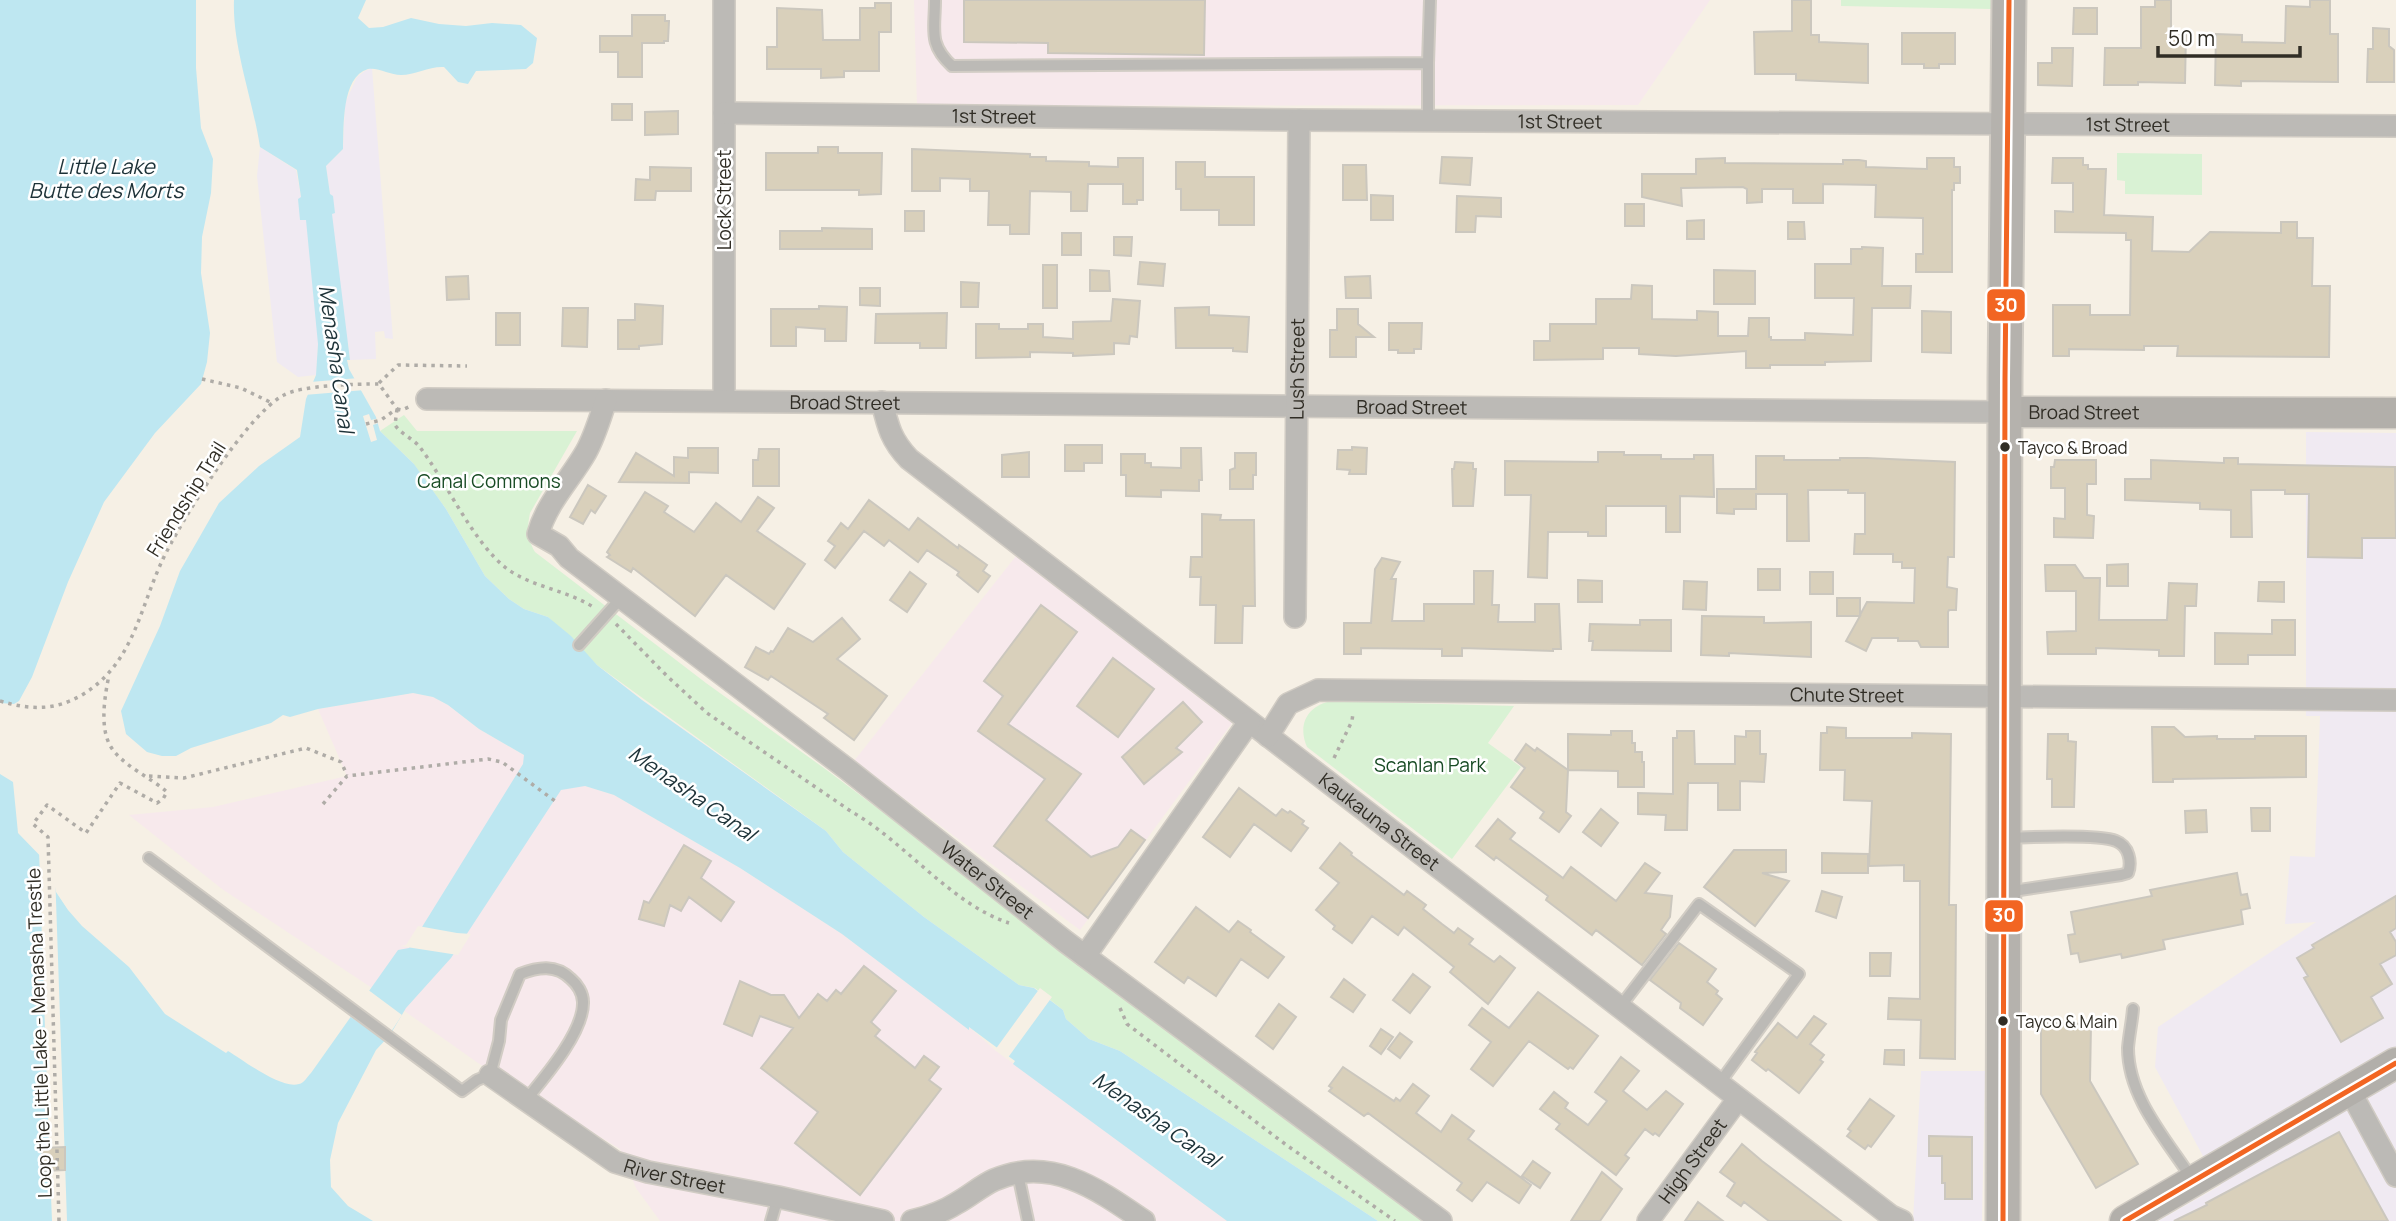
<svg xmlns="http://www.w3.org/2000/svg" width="2396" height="1221" font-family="Manrope,sans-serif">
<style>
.commercial{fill:#f0eaf2}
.industrial{fill:#f7e9ec}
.green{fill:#d9f2d4}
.water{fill:#bee7f1}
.pier{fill:#f6f0e5}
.building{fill:#d9d0bb;stroke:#cbc7be;stroke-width:2}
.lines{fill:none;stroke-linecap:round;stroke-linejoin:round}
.lane-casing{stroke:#d1ccc4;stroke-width:14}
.street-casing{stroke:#d1ccc4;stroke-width:24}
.secondary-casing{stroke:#d1ccc4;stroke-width:33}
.primary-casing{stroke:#d1ccc4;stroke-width:37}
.path{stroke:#afaca7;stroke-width:3.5;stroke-dasharray:3.5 5;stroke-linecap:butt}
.lane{stroke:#bcbab6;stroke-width:10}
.street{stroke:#bcbab6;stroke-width:21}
.secondary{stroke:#b2afaa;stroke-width:30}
.primary{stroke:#b5b2ad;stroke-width:33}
.bus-1-casing{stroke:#fff;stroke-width:10}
.bus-1{stroke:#f26522;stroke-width:5}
.bus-dot{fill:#302d25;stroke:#fff;stroke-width:2.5}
.labels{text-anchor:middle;stroke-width:5;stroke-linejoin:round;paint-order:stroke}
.bus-label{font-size:17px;fill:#302d25;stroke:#fff;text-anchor:start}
.street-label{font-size:19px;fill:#302d25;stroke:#fff}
.park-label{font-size:19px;fill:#184b24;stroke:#fff}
.water-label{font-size:21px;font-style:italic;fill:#1d3238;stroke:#fff}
.line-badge{stroke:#fff;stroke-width:2.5}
.badge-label{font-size:19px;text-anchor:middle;font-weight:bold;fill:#fff}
</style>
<rect width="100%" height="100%" fill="#f6f0e5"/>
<!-- commercial -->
<path class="commercial" d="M372 68 393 339 385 338 384 331 375 332 376 359 350 360 348 342 318 344 316 375 298 377 277 362 257 176 260 147 296 170 301 197 299 199 330 195 326 166 343 149 345 103 357 77 365 71Z
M2306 432 2396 433V1221H2158L2221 1185 2211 1171 2155 1067 2158 1027 2316 922 2285 924 2290 856 2315 857 2320 716H2306Z
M1921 1071H1985L1982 1221H1913Z"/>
<!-- industrial -->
<path class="industrial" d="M914 0H1710L1638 105 917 106Z
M1016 556 1232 723 1080 930 854 761Z
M413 693 433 697 448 705 479 729 524 755 585 786 614 795 740 868 842 934 968 1029V1026L995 1050 1227 1221H660L636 1188 620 1149 478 1063 372 988 222 889 129 815 213 807 347 776 318 709Z"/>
<!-- green -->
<path class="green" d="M1841 0H1991V9L1841 6Z
M2117 153 2202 154V195L2125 194V181L2117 180Z
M404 415 417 431H577L530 513C527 528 527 538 535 552L706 683 828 771 1427 1221H1378L1120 1051 1089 1039 1066 1019 1063 1010 1035 988 1019 985 924 917 843 852 826 831 597 665 548 617 524 609 509 599 485 576 446 509 413 463 380 431Z
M1332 701 1514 706 1488 743 1521 767 1452 859 1307 747C1297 724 1308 705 1332 701Z"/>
<!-- water -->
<path class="water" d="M0 0H196V68L201 128 213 159 211 193 202 237 201 273 210 333 207 362 201 384 155 433 104 502 68 582 32 677 19 701 14 704 0 703Z
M234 0H366L358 18 369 28 383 27 411 18 439 24 466 26 492 23 521 25 537 38 533 63 526 69 476 71 468 84 458 82 444 67C430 66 415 75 401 75 390 75 378 67 368 69 341 77 344 127 343 149L326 166 330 194 333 196 335 213 332 214 350 360H347L349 369 376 417 380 431 414 464 446 509 485 576 509 599 524 609 548 617 571 636 597 665 642 700 826 831 843 852 924 917 1019 985 1034 988 1063 1010 1066 1019 1089 1039 1120 1051 1378 1221H1227L1013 1064 1015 1061 969 1027V1030L842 934 740 868 614 795 585 786 561 790 451 958 406 1008 390 1035 376 1050 338 1123 330 1160 331 1187 348 1206 373 1221H0V774L13 782 18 833 51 867 56 892 68 910 82 926 129 967 165 1014 226 1053 228 1051C243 1060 282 1090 299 1084 304 1083 307 1077 311 1073L398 950 409 948 523 764 524 755 479 729 448 705 433 697 413 693 318 709 290 717 283 715 271 723 191 748 176 756H162L147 752 126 734 121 711 160 626 180 571 199 538 219 503 259 466 300 437 306 399 316 375 318 344 306 220H300L298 199 301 197 297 170 260 147C253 100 232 46 234 0Z"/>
<!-- pier -->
<path class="pier" d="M359 378 365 390 304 395 310 382Z
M369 414 371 420 380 418 381 422 373 425 377 440 371 442 363 416Z
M39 850 54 865 55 871 67 1221H52L50 1171H43L42 1148 49 1147Z
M418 926 457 933 471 934 458 955 400 946 406 945Z
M1040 988 1052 997 1007 1059 995 1050Z
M367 989 402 1015 385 1041 348 1015Z"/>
<!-- building -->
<path class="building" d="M964 0H1205L1204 55 1048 53V43L964 42Z
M1792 0H1811V35H1819V42L1868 44V83L1796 80V74H1755L1754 32 1792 31Z
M2155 0H2171V33H2186L2185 83 2138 82V85H2104L2105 48H2141V7H2155Z
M2310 0H2330V34H2338V82L2241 81V86L2215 85 2216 34 2242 35V42L2285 43 2286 6 2310 7Z
M875 3H891V32H879V71H844V77L821 78V69H767V47H777V8L822 10 823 40H860V8H875Z
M2074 8H2097V34H2073Z
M632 15H665V21H669L668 41H664V43H642V77H618V52H600V36H632Z
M2373 28 2389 29V46L2394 50V82H2367L2368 49H2373Z
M1902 33H1955V64H1939V68H1924V64H1902Z
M2052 48H2073L2072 86 2038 85V63H2052Z
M612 104H632V120H612Z
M678 111V134L645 135V112Z
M818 147H838V153H882L881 194 859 195V190H766V153H818Z
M912 149 1030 154V157H1046V161L1089 162V166L1118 167V158H1143V200H1137V204H1123V184H1088L1087 211H1071V192L1030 191 1029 234H1010V225H988L989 191H970V179L940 178V191H912Z
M1442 157 1472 158 1470 185 1440 183Z
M1725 158V163L1843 164V160H1859L1866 161V167L1927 169V158H1954V167H1960V183H1954V190H1952V272H1916V254H1923V218L1875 217 1876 185 1823 184V203H1793V189H1762V202L1747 203V189L1743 187 1681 188 1682 206 1642 197V174H1696V159Z
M2053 158H2083V165H2088V169H2106L2104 215 2153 217 2152 251 2189 252 2210 232 2281 233V222H2297V238H2313L2312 286H2330L2329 357 2177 356 2178 346H2144V350L2069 349V356H2053V305H2090V315H2130L2131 240H2126V233L2055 232V211L2073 212V183H2052Z
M1176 162H1205V177H1254V225H1219V210H1181V189H1176Z
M1343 165H1366L1367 200H1343Z
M650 167 691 168V191H656L655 200H635L636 179 650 180Z
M1371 195 1393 196V220H1371Z
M1457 196 1501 198V217L1476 216 1475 232H1456Z
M1625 204H1644V226H1625Z
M905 211H924V231H905Z
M1704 220V239H1687V221Z
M1788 222H1804L1805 239H1788Z
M822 228 872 229V249H780V231H822Z
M1062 233H1081V255H1062Z
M1114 237H1132L1131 256 1114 255Z
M1862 247 1883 248 1882 286H1911L1910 308H1872L1871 361 1825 362V365H1770V368H1746V351L1676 356 1639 354V348H1603V359L1534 360V341H1550V324H1596V299H1631L1632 285 1652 286V319L1697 320V311L1718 312V336H1748L1749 318H1769V337H1771V340H1805V333L1853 335 1854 298H1815V264H1851V249H1862Z
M1140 262 1165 264 1163 286 1138 284Z
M1043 265H1057V308H1043Z
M1090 270 1109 271 1110 291H1090Z
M1714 270 1755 271V304H1714Z
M468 276 469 299 447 300 446 277Z
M1370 276 1371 298H1346L1345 277Z
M961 282 979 283 978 307H961Z
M860 288H880V306L860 305Z
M1113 299 1140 301 1137 337 1130 336 1129 344 1114 343V354L1073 356V353L1030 352V357L976 358V324H999V329H1028V324H1043V337L1073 339V322L1111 321Z
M635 304 663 306 662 344 639 346V349H618V320H635Z
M819 306 847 307 846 341H825V329L796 327V346H771V309H819Z
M1209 307V315L1249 317 1247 352 1233 351V348H1176L1175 308Z
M563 308H588L587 347 562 346Z
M1337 309H1358V324L1374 337H1356V357H1330V330H1337Z
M1922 311 1951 312V353L1922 352Z
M496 313H520V345H496Z
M947 313 946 348H920V343H875L876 314Z
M1389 323H1422L1421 349H1414V353H1398V350H1389Z
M1065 445H1102V463H1084V471H1065Z
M1352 447 1367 448 1366 474H1349L1350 470 1337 469 1338 450H1352Z
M688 448H718V473L689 472V483L619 482 636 453 674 476V457L688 458Z
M1181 448H1201L1202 480H1199V491L1161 490V497L1126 496V475H1121V454H1145V463H1151V467L1181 468Z
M759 449H779V486H753V460H758Z
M1029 452V477H1002V455Z
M1598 452H1624V455H1661V459H1694V455H1713L1714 497 1680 496V532H1666V506H1606V536H1588V532H1548L1547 578 1528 577 1531 495H1505V461L1598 462Z
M1235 453H1256V475H1253V489H1230V470L1235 468Z
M1756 456H1784V460H1840V458H1867L1955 462 1954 557H1948L1947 587 1957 589 1956 610H1949L1948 612V647H1921L1918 641H1898V638H1872L1866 651 1846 641 1860 616H1837V598H1860V615L1867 602 1914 603 1915 568H1902V562H1893V554H1854L1855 534H1865V493H1848V490H1808L1809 541H1787V494H1756V509H1734V514L1717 513V489H1756Z
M2224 458H2238V464L2395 467 2396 538H2362V558L2308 557 2309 494H2285V490H2251L2252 537H2231V510L2200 509V503L2125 500V479H2151V460L2224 463Z
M2055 460H2096V484H2087V515L2094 516 2093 538 2054 537V518L2065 519V488H2051V467H2054Z
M1455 462 1473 463V469H1476L1473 506H1453L1452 469H1454Z
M588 485 606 496 595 513 591 510 583 524 570 517Z
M645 492 668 506 664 512 694 532 716 503 741 522 758 497 774 508 757 531 805 564 774 609 726 575 695 616 633 568 631 572 607 557 610 555 607 552Z
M869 500 909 530 918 518 958 548 959 545 987 565 983 571 990 576 978 592 957 575 959 572 927 550 918 562 889 540 884 546 864 531 835 568 825 560 835 546 828 541 841 523 848 529Z
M1202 514 1221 515 1220 520H1254L1255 606H1243L1242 643H1215L1216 605H1200L1201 577H1190L1191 557H1202Z
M1382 558 1400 562 1391 579H1396L1392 621H1424V604H1474V571H1493L1492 605H1499L1498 622H1535V604H1559L1561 649H1553V651L1462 648V656H1442V649L1361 648V654H1344V623H1371L1375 569Z
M2128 564V586H2107V565Z
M2045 565H2075L2084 578H2100L2099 620H2167L2169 583 2197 584 2196 606H2185L2184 656H2159V650L2096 648V654H2048L2047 632 2076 631V591H2046Z
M1758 569H1780V590H1758Z
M910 572 926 584 907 612 890 600Z
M1810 572H1833V594H1810Z
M1578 580 1602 581V602H1578Z
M1684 581 1707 582 1706 610 1683 609Z
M2259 582H2284V602L2258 601Z
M1041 605 1077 632 1008 724 1081 774 1046 820 1091 857 1118 847 1131 830 1145 840 1088 918 994 846 1045 779 978 731 1003 696 984 681Z
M1702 616 1764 617V623L1811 622V657L1729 653V656L1701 655Z
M842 618 860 639 837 659 887 696 854 740 824 718 828 714 771 676 768 680 745 667 756 647 769 654 771 651 773 652 788 628 813 642Z
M1640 620H1671V651L1592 650 1593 641H1589L1590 624 1640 625Z
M2272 620H2295V655H2248V664H2215V633L2272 634Z
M1113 658 1154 689 1118 737 1077 706Z
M1183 702 1202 722 1176 748 1182 752 1144 784 1122 757Z
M1827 727 1846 728V738H1912V733L1951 734 1949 905H1956L1955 1059 1920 1058 1921 1020 1888 1019 1889 998 1920 999V881H1904V865L1869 866 1872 801 1844 800 1845 770H1820L1821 733H1827Z
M2152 727H2174L2185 737 2217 736V739H2255V736H2306V777L2173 779V782H2153Z
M1611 731H1632V743H1635V752H1642V762H1644V787H1618V771L1568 770V734L1611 735Z
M1677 731H1694L1695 764H1735V736L1746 737V731H1760V754H1766L1764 782 1740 781V810H1718V783H1688L1687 830H1665L1666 815 1638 814V793L1673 794V738H1677Z
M2048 734H2068V741L2076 742 2074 807H2052V779H2047Z
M1526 744 1535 751 1537 748 1568 770 1566 812 1571 816 1559 832 1540 818 1544 812 1511 787 1525 768 1515 760Z
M1239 788 1276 816 1282 809 1288 813 1290 811 1304 821 1302 824 1308 828 1291 851 1254 824 1230 857 1203 837Z
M2251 808H2270V831H2252Z
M1601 809 1618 823 1601 846 1583 832Z
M2206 810 2207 832 2186 833 2185 811Z
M1498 819 1515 833 1510 839 1563 878 1571 867 1616 901 1645 863 1660 873 1645 893 1672 896 1670 917 1661 930 1666 934 1642 965 1596 930 1592 935 1546 900 1548 896 1496 857 1494 860 1476 846Z
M1340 843 1352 853 1351 855 1404 895 1407 891 1426 905 1423 909 1442 924 1454 933 1458 928 1473 939 1469 944 1494 962 1500 956 1515 968 1488 1004 1450 972 1454 967 1404 927 1398 935 1372 916 1352 943 1333 929 1335 926 1316 910 1339 883 1320 868Z
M684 845 711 861 701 878 734 902 721 921 689 897 681 911 670 905 664 926 639 919 644 901 649 903Z
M1734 850H1786V872L1762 873 1789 881 1755 926 1704 887Z
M1822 853 1868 854V873H1822Z
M2237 873 2241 895 2247 894 2250 908 2241 910 2243 924 2163 940 2165 949 2122 958 2121 954 2080 962 2078 953 2071 954 2068 935 2075 934 2071 912 2152 896 2150 890Z
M1822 891 1842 897 1836 918 1816 911Z
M2396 896V928L2390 932 2396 942V955L2380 964 2392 984 2371 997 2383 1018 2341 1042 2304 978 2308 976 2297 958 2314 948 2312 945Z
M1196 907 1229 932 1238 921 1251 930 1250 932 1284 957 1268 978 1241 959 1216 996 1188 977 1184 983 1155 962Z
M1679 943 1716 969 1707 982 1718 991 1716 994 1722 999 1703 1025 1680 1008 1681 1003 1650 980Z
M1870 953H1891L1890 976H1870Z
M864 966 896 991 871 1022 880 1030 875 1036 915 1068 924 1056 939 1067 929 1080 941 1089 860 1195 795 1143 818 1112 761 1068 793 1028 760 1016 752 1036 724 1024 740 981 771 995H784L799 1018 818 994 827 1001 836 990 841 994Z
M1413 974 1430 987 1410 1013 1393 1000Z
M1344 979 1365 995 1353 1012 1331 997Z
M1538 992 1598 1036 1573 1069 1570 1067 1568 1069 1529 1041 1493 1086 1471 1069 1491 1042 1469 1025 1482 1008 1509 1028Z
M1279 1004 1296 1017 1273 1049 1256 1036Z
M1814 1016 1826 1024 1810 1044 1824 1055 1820 1060 1823 1062 1799 1093 1768 1069 1766 1071 1752 1060 1757 1053 1755 1052 1778 1023 1797 1038Z
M2041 1023 2091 1024 2090 1081 2138 1164 2096 1188 2041 1094Z
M1381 1029 1393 1037 1381 1054 1370 1046Z
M1400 1033 1412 1042 1400 1058 1388 1049Z
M1885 1050H1904V1065L1884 1064Z
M1621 1057 1639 1071 1623 1091 1647 1110 1666 1091 1683 1104 1659 1136 1655 1133 1653 1135 1645 1129 1625 1155 1629 1158 1616 1175 1556 1129 1560 1124 1540 1109 1554 1092 1568 1103 1565 1108 1588 1125 1607 1101 1595 1092Z
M1343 1067 1394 1101 1396 1098 1400 1101 1413 1084 1429 1096 1416 1113 1441 1132 1452 1115 1474 1131 1468 1139 1531 1185 1519 1203 1487 1182 1472 1201 1457 1190 1462 1183 1368 1113 1364 1116 1329 1091 1332 1088 1329 1086Z
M1870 1099 1894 1116 1871 1147 1868 1145 1865 1149 1847 1136 1851 1131 1848 1129Z
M2339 1132 2388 1221H2174L2207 1205 2206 1203Z
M1929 1136 1972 1137V1199H1945V1183H1942V1156H1929Z
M1742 1144 1762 1161 1841 1221H1769L1744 1202 1741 1206 1727 1196 1735 1183 1720 1172Z
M65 1147V1170L43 1171 42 1148Z
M1533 1161 1550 1173 1540 1188 1522 1176Z
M1602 1172 1622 1189 1600 1221H1571Z
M1698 1202 1723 1221H1685Z"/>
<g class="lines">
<defs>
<path id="lane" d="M935 0C935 30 928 44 952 66L1428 63V121
M1428 63 1430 0
M579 645 621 598
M149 858 462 1091 477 1080 490 1075 499 1041 501 1020 520 974C538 967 556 964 571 979 577 984 583 993 583 1002 584 1032 544 1078 526 1100
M2006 892 2121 875 2128 873C2132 862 2129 846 2116 841 2099 834 2029 837 2007 838
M1620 1007 1699 904 1799 974 1719 1084
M2133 1009C2132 1022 2129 1035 2128 1048 2128 1098 2167 1140 2192 1179
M1018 1174 1028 1221
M771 1221 778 1197"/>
<g id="street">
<path d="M724 0V401"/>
<path id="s1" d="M724 113 1299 120 2396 126"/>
<path id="s2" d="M427 399 2005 412"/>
<path id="s3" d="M606 400C600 418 595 436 586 452 570 480 547 502 538 534L559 546 569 558 847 769 1066 942 1441 1221"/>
<path id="s4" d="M882 402C888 427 891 440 909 459L1891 1216 1902 1221"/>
<path id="s5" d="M1295 617 1299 120"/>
<path id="s6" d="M1268 736 1288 704 1318 690 2396 700"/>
<path d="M1085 956 1249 722"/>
<path id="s7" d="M490 1075 615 1162 648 1172 778 1197 883 1221"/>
<path d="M2350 1091 2396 1176"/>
<path d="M912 1221C928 1217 943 1212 957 1203 970 1196 981 1186 994 1180 1051 1155 1099 1190 1144 1221"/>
<path id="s8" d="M1648 1221 1738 1099"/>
</g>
<g id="secondary">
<path id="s9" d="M2005 412 2396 413"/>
<path d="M2125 1221 2396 1063"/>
</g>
<path id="primary" d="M2003 1221 2005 378 2009 0"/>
</defs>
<!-- lane casing -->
<use href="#lane" class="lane-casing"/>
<!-- street casing -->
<use href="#street" class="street-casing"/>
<!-- secondary casing -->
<use href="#secondary" class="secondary-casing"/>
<!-- primary casing -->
<use href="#primary" class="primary-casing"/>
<!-- path -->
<path class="path" d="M202 379 241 388 272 403
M379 383 398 365 467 366
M397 409 395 425C401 434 412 438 419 446 446 481 472 541 506 568 531 587 567 590 593 607
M397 409 402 410 411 406
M366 424 381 420 395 410
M616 624 667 676 707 713 852 812C905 842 951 904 1009 923
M0 701C30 710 54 711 82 695 133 664 139 611 162 561 180 522 248 413 284 395 302 385 357 384 379 384L397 409
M1334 758 1352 721 1353 713
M149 776 184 778 306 748 341 762 347 775
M323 804 347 776 488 759 502 762 555 801
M1120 1008 1127 1024 1285 1144 1395 1221
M59 1221 48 837 33 824 47 805 86 833 120 783 157 803 163 799 167 792C150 777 123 766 111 747 99 728 105 695 109 675"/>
<!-- lane -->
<use href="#lane" class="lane"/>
<!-- street -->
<use href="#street" class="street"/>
<!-- secondary -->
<use href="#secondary" class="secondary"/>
<!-- primary -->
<use href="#primary" class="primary"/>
<defs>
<path id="bus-1" d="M2003 1221 2005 378 2009 0
M2125 1221 2396 1063"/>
</defs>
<!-- bus-1 casing -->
<use href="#bus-1" class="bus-1-casing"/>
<!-- bus-1 -->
<use href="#bus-1" class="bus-1"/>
</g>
<!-- markers -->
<g class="bus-dot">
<circle cx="2005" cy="447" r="6"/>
<circle cx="2003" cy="1021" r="6"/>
</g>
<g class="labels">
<!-- bus labels -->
<g class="bus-label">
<text x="2018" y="454">Tayco &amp; Broad</text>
<text x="2016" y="1028">Tayco &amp; Main</text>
</g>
<!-- street labels -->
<g class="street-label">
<text dy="7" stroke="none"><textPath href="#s1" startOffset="270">1st Street</textPath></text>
<text dy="7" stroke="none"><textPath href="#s1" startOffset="836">1st Street</textPath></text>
<text dy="7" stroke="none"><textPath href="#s1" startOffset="1404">1st Street</textPath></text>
<text transform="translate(724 200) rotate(-90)" y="7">Lock Street</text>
<text dy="7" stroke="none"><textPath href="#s5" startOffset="248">Lush Street</textPath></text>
<text dy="7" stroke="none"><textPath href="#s2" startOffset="418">Broad Street</textPath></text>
<text dy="7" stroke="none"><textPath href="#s2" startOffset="985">Broad Street</textPath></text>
<text dy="7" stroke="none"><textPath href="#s9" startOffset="79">Broad Street</textPath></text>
<text transform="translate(186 499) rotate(-58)" y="7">Friendship Trail</text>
<text dy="7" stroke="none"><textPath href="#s6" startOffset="600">Chute Street</textPath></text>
<text dy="7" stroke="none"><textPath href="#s4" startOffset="658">Kaukauna Street</textPath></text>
<text dy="7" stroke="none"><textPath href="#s3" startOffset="719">Water Street</textPath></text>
<text transform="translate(39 1033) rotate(-92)" y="7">Loop the Little Lake - Menasha Trestle</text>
<text dy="7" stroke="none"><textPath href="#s8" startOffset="75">High Street</textPath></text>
<text dy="7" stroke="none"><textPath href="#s7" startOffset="214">River Street</textPath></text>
</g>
<!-- park labels -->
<g class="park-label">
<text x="489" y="488">Canal Commons</text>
<text x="1430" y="772">Scanlan Park</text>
</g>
<!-- water labels -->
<g class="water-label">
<text x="106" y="174">Little Lake<tspan x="106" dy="24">Butte des Morts</tspan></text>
<text transform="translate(336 359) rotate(82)" y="7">Menasha Canal</text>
<text transform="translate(692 794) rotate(35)" y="7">Menasha Canal</text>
<text transform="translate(1156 1120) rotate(35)" y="7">Menasha Canal</text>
</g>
</g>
<g class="line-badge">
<rect x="1986" y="288" width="40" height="34" rx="7" fill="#f26522"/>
<rect x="1984" y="899" width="40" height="34" rx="7" fill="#f26522"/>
</g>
<g class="badge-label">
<text x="2006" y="312">30</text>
<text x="2004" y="922">30</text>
</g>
<!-- scale -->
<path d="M2158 46v10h142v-10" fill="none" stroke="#302d25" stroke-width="3.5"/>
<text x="2168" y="46" font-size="21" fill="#302d25" stroke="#ffffff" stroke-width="5" paint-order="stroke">50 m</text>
</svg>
